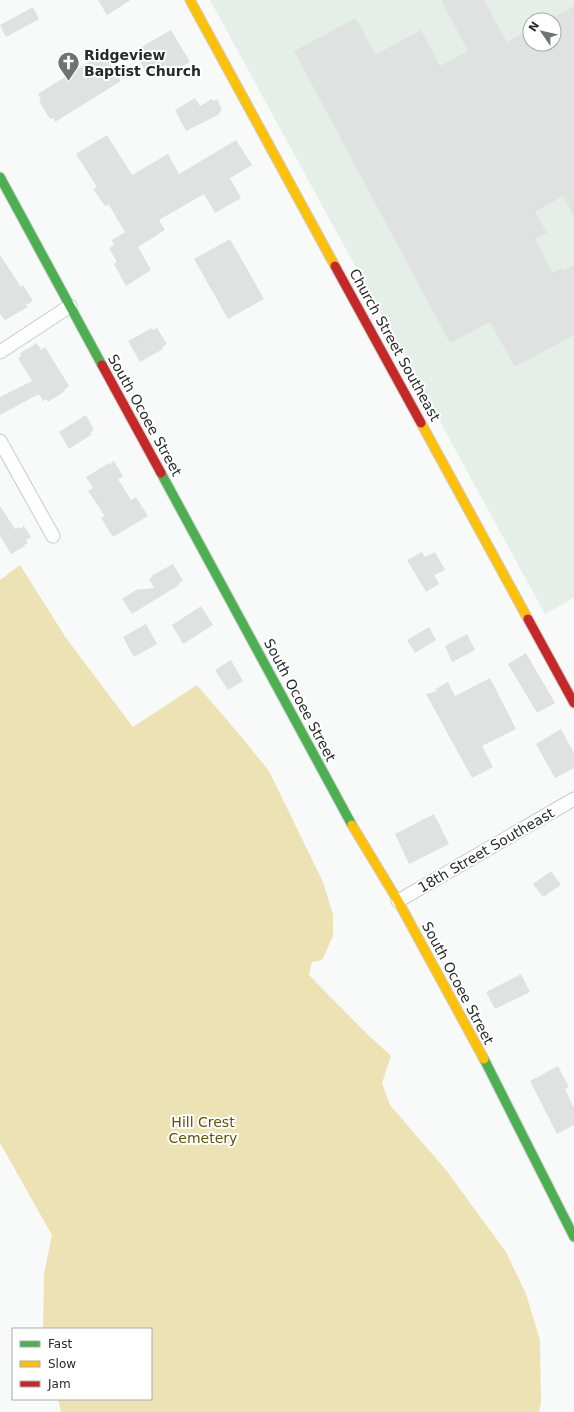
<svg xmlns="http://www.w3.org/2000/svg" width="574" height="1412" font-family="'DejaVu Sans',sans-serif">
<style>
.built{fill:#e6eee8;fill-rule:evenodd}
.green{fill:#ede2b4}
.building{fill:#dfe2e1}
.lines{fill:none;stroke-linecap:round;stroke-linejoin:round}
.street-casing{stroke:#cacccb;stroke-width:15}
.fast-casing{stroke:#cacccb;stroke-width:11}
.slow-casing{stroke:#cacccb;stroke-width:11}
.jam-casing{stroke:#cacccb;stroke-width:11}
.street{stroke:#fefefe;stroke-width:13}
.fast{stroke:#4caf50;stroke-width:9}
.slow{stroke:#ffc107;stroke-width:9}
.jam{stroke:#c62828;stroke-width:9}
.labels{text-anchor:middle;stroke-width:4;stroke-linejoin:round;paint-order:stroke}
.poi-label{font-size:14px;font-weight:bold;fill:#282a28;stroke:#fff;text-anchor:start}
.street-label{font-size:14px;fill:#282a28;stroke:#fff}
.park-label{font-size:14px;fill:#625102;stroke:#fff}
</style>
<rect width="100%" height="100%" fill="#f7faf8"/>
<!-- built -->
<path class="built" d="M210 0H574V598L545 614ZM530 20H554V44H530Z"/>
<!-- green -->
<path class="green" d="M20 565 66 638 133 727 197 685 244 740 269 771 323 882 333 914V936L322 960 312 962 309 975 363 1030 391 1056 382 1083 390 1105 446 1170 506 1252 526 1294 540 1340 541 1403 539 1412H61L58 1399H151V1329H43L44 1274 52 1235 0 1143V580Z"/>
<!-- building -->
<path class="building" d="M98 0H131L107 15Z
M441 0H484L507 42 530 30V44H554V17L574 6V217L563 196 535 212 547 233 535 239 553 273 562 268 564 271 574 265V335L515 367 490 322 450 343 294 51 356 18 375 55 421 30 440 66 468 51Z
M33 7 39 19 6 37 0 25Z
M171 30 190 62 170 73 166 65 148 75 134 51Z
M103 53 121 81 55 122 53 118 50 119 39 101 41 99 38 94Z
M195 98 200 106 212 99 213 101 217 99 222 110 219 112 220 114 186 131 175 110Z
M107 135 132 175 168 154 179 174 236 140 252 165 230 178 241 198 215 213 204 194 159 220 165 230 138 247 151 270 126 286 114 264 117 262 109 248 114 245 112 240 125 232 109 205 105 206 93 189 97 187 76 154Z
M230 239 264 299 228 319 194 259Z
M0 255 21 287 23 285 33 301 26 305 28 307 5 320 0 314Z
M152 328 153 330 157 328 167 344 162 347 163 349 140 362 128 341Z
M37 343 41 350 45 347 69 386 64 390 65 391 48 402 46 399 43 401 39 394 0 415V397L32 381 18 358 21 356 20 353Z
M86 415 94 430 90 433 91 435 69 449 59 432Z
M114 461 123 476 118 479 131 500 136 497 148 516 113 537 101 518 105 516 88 491 93 488 86 477 109 463V465Z
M0 506 15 529 19 527 20 529 24 526 31 537 26 540 28 543 24 545 25 546 11 554 0 536Z
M422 552 425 557 435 552 445 570 434 575 439 584 426 592 407 560Z
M173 564 183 581 179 583V585L132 614 122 599 136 590 154 588 149 579 152 577 151 576Z
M201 606 213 625 183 644 172 625Z
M146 624 157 644 134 657 123 637Z
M429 627 436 640 415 653 407 640Z
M467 634 475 650 452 662 445 646Z
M526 653 555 703 537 713 508 664Z
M231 660 243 681 228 690 215 670Z
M490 678 516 729 482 746 493 767 472 778 426 694 437 691 436 689 448 682 455 696Z
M561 729 574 753V768L555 778 536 744Z
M434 814 449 844 409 864 395 834Z
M551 871 561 885 543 897 533 884Z
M521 974 530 992 495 1009 486 992Z
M558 1066 569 1087 565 1089 574 1108V1125L557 1134 530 1081Z"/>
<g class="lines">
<defs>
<path id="street" d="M0 352 70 306
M0 441 53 536
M398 901 574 799"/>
<path id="fast" d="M0 177 102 365
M161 473 352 825
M484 1059 574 1237"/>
<path id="slow" d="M190 0 335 266
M421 423 528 619
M352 825 398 901 484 1059"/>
<path id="jam" d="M335 266 421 423
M102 365 161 473
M528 619 574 703"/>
</defs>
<!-- street casing -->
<use href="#street" class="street-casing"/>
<!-- fast casing -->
<use href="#fast" class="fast-casing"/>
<!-- slow casing -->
<use href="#slow" class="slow-casing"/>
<!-- jam casing -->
<use href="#jam" class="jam-casing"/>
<!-- street -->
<use href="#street" class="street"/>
<!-- fast -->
<use href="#fast" class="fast"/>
<!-- slow -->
<use href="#slow" class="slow"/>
<!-- jam -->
<use href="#jam" class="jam"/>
</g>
<!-- icons -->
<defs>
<symbol id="church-pin" viewBox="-11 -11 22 30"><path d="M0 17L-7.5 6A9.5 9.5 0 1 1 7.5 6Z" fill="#707371" stroke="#fff"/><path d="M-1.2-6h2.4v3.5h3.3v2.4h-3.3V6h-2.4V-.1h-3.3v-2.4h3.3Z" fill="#fff"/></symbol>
</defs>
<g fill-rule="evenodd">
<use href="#church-pin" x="56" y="50" width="25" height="34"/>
</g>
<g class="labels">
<!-- poi labels -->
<g class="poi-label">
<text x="84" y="60">Ridgeview<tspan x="84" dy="16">Baptist Church</tspan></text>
</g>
<!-- street labels -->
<g class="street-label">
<text transform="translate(395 345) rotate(61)" y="5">Church Street Southeast</text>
<text transform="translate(145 415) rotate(61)" y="5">South Ocoee Street</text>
<text transform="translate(300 700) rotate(62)" y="5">South Ocoee Street</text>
<text transform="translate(486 850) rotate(-30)" y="5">18th Street Southeast</text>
<text transform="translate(458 983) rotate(62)" y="5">South Ocoee Street</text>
</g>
<!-- park labels -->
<g class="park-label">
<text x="203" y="1127">Hill Crest<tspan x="203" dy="16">Cemetery</tspan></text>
</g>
</g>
<!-- legend -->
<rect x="12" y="1328" width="140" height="72" fill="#ffffff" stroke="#a9aaa9"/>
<rect x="20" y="1341" width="20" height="6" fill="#4caf50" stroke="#a9aaa9"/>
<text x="48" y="1348" font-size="12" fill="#282a28">Fast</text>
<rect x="20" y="1361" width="20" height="6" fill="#ffc107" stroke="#a9aaa9"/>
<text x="48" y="1368" font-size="12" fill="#282a28">Slow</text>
<rect x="20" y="1381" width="20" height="6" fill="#c62828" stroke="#a9aaa9"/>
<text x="48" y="1388" font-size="12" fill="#282a28">Jam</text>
<!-- north arrow -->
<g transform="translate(542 32) rotate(304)"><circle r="19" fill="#ffffff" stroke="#a9aaa9"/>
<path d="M0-3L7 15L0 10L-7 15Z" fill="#707371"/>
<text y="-6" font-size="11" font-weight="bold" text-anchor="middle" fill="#282a28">N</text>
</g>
</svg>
